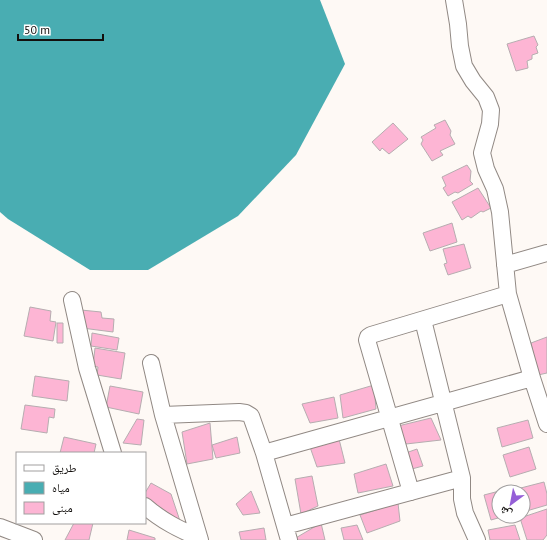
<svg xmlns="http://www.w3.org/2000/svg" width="547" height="540" font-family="'PT Sans','Noto Naskh Arabic',sans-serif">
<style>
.water{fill:#49adb2}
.building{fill:#fdb5d4;stroke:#b6adb0}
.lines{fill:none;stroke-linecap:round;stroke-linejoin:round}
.minor-casing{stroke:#918984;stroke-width:18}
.minor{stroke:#fff;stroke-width:16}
</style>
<rect width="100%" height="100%" fill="#fef9f5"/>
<!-- water -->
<path class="water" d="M0 0H320L345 64 296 155 238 216 148 270H90L8 219 0 212Z"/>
<!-- building -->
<path class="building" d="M534 36 538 45 536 47 538 53 532 55V59L527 61 528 68 516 71 507 44Z
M445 120 451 131 450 135 455 144 440 151 443 155 432 161 421 144 423 140 421 137 436 128 434 125Z
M393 123 408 139 389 154 382 148 380 151 372 142Z
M467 165 471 171 470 181 473 184 458 193 455 192 448 196 443 188 446 186 442 177Z
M478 188 491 208 483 212 481 211 471 218 468 216 462 220 452 202Z
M452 223 457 242 430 251 423 233Z
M464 244 471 268 448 275 444 264 447 263 443 249Z
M30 307 51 311 50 321 56 322 53 341 24 336Z
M81 310 101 312 102 318 114 319 113 332 82 328Z
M57 323H63V343H57Z
M92 333 119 338 117 350 91 346Z
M547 337V373L538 375 531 343Z
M95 348 125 353 121 379 97 375 98 367 93 366Z
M35 376 69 381 67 401 32 396Z
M374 385 376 409 343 418 340 395Z
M110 386 143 392 139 414 106 407Z
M334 397 338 418 310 423 302 404Z
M25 405 55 409 54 418 49 417 47 433 21 429Z
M431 418 441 440 406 444 398 426Z
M137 419 144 420 141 445 123 443Z
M528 420 533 438 502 447 497 428Z
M210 423 213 459 187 464 182 432Z
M64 437 96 444 94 453H60Z
M237 437 240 453 216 458 212 445Z
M339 439 345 463 317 467 310 447Z
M529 447 536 469 510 477 503 455Z
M417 449 423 466 408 470 400 455Z
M386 464 393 486 358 493 354 474Z
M312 476 318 506 301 514 295 479Z
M544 482 547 494V505L523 512V492H513V490Z
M151 483 171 494 180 521 145 497V493Z
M507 489 508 492H499V516H505L491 520 484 495Z
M251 491 260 513 243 515 236 504Z
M398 503 400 521 367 533 360 515Z
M547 509V535L543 540H527L520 518Z
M74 523H93L89 540H65Z
M321 523 325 540H294V539Z
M357 525 363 540H344L341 528Z
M515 525 520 540H490L488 530Z
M264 528 266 540H241L239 532Z
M129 530 155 538V540H127Z"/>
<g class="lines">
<defs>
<path id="minor" d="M454 0 458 24 460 46 464 66 473 81 486 97 491 110 490 124 482 153 486 169 495 189 500 212 508 294 532 378 547 424
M505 265 547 253
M72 300 87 368 113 453
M423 320 462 478V499L465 513 477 540
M151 363 163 415 200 540
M163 415 239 412 246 413 251 416 264 453 289 540
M264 453 532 378
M411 492 367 340 368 337 371 335 508 294
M145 506C162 521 179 529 199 538
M285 526 462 478
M0 527 34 540"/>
</defs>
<!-- minor casing -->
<use href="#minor" class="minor-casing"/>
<!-- minor -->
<use href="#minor" class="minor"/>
</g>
<!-- legend -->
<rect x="16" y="452" width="130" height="72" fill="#ffffff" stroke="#a19f9f"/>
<rect x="24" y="465" width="20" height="6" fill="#ffffff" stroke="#a19f9f"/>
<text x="52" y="472" font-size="12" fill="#13100e">طريق</text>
<rect x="24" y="482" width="20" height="12" fill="#49adb2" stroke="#a19f9f"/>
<text x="52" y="492" font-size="12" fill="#13100e">مياه</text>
<rect x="24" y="502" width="20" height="12" fill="#fdb5d4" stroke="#a19f9f"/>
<text x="52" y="512" font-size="12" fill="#13100e">مبنى</text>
<!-- north arrow -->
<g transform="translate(511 504) rotate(212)"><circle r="19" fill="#ffffff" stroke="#a19f9f"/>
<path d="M0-3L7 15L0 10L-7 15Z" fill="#955fd7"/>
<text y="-6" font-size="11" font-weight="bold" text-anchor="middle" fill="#13100e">ش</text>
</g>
<!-- scale -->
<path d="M18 34v6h85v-6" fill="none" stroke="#13100e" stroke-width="2"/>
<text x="24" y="34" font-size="12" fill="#13100e" stroke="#ffffff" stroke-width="3" paint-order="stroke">50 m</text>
</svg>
